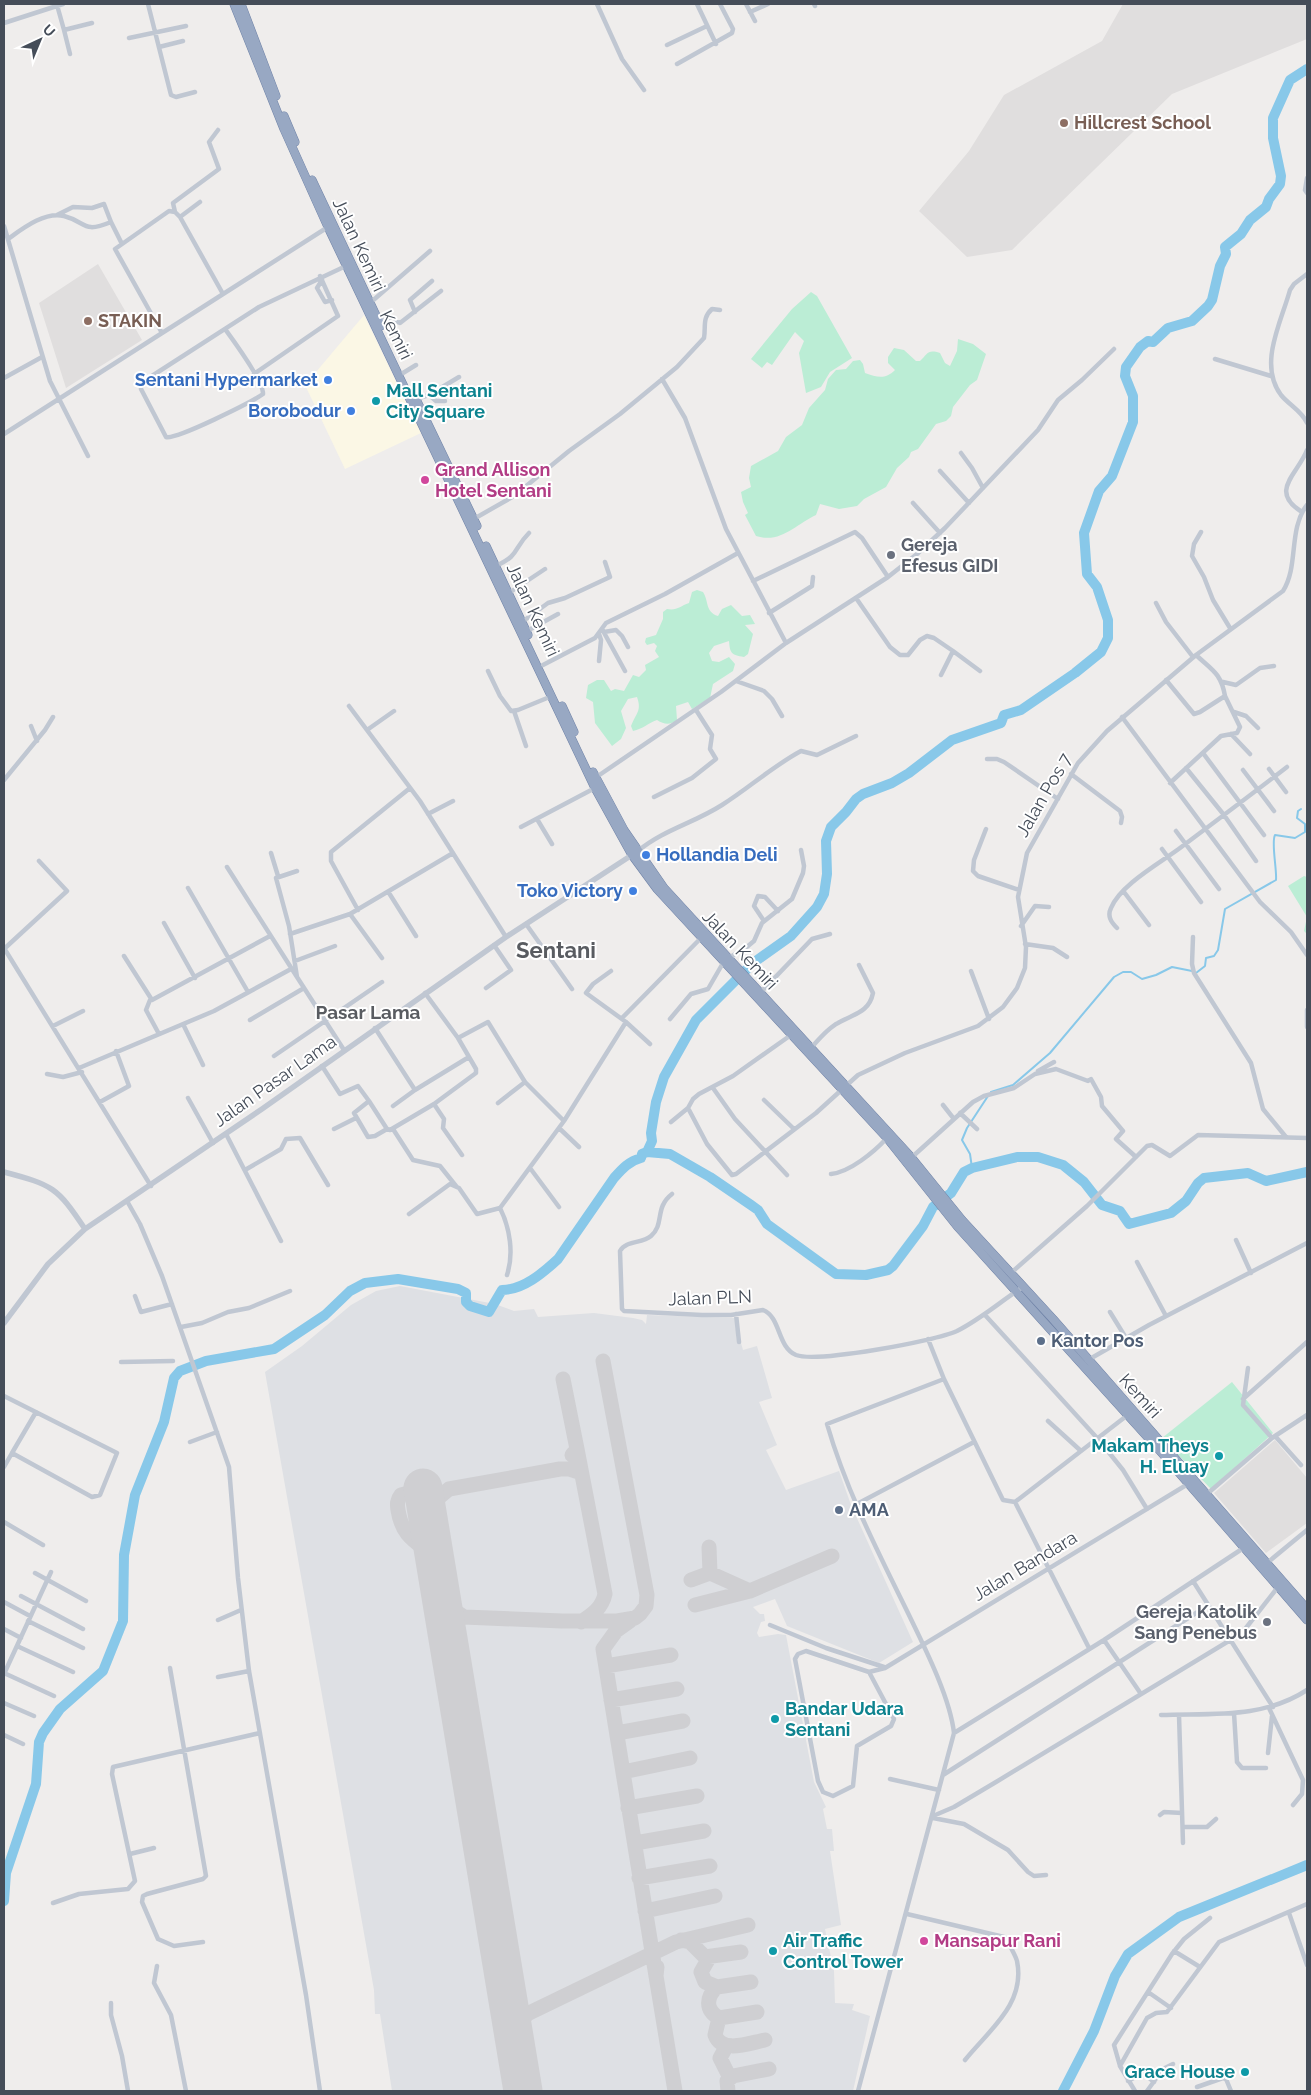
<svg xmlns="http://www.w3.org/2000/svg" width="1311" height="2095" font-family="Raleway,sans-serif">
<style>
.commercial{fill:#fbf7e5}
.education{fill:#e0dede}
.airport{fill:#dee0e4}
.green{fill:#bbedd5}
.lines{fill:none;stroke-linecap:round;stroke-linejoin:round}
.stream{stroke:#88c8e9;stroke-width:2}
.river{stroke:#88c8e9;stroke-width:10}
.taxiway{stroke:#cfcfd2;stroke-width:15}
.runway{stroke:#cfcfd2;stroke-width:39}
.trunk-casing{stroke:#7083a7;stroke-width:9}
.minor{stroke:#c0c7d2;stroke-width:4.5}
.tertiary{stroke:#c0c7d2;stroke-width:5.5}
.trunk{stroke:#98a8c3;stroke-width:8}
.education-dot{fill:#8d6e63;stroke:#fff;stroke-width:2}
.shop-dot{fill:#3f7fe0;stroke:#fff;stroke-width:2}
.culture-dot{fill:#0f9aa8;stroke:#fff;stroke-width:2}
.hotel-dot{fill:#d1479c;stroke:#fff;stroke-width:2}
.worship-dot{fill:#6b7280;stroke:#fff;stroke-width:2}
.service-dot{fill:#5c6f8a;stroke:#fff;stroke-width:2}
.labels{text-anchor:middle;stroke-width:4;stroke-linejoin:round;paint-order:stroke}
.education-label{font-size:18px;font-weight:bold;fill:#785e54;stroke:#fff;text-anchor:start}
.street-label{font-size:18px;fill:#454d59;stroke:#fff}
.shop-label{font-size:18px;font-weight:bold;fill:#366cbe;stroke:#fff;text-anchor:end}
.culture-label{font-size:18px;font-weight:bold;fill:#0d838f;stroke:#fff;text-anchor:start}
.hotel-label{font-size:18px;font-weight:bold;fill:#b23c85;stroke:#fff;text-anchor:start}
.worship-label{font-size:18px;font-weight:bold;fill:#5b616d;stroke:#fff;text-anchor:start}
.service-label{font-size:18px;font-weight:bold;fill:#4e5e75;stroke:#fff;text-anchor:start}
.neighbourhood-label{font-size:19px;font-weight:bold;fill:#595c61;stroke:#fff}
.district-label{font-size:22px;font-weight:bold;fill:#595c61;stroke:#fff}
</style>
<rect width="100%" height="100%" fill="#efedec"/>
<!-- commercial -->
<path class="commercial" d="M364 315 421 433 345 469 305 385Z"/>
<!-- education -->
<path class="education" d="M1123 4H1307V39L1172 94 1012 250 967 257 919 211 969 151 1004 95 1102 41Z
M98 264 142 340 66 388 39 303Z
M1275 1440 1307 1478V1523L1266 1553 1214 1493Z"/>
<!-- airport -->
<path class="airport" d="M400 1286 495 1304 514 1311 534 1309 538 1317 594 1313 633 1318 642 1320 646 1324 647 1315 735 1318 737 1343H741L743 1350 757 1346 772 1398 759 1402 777 1445 766 1450 786 1490 839 1471 851 1505 913 1642 879 1663 787 1626 775 1599 753 1607 760 1614H764L765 1621 761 1622 757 1633 759 1637 778 1634 786 1635 814 1782 826 1807 823 1809 827 1829H832L834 1851H830L841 1925 825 1929 834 1971 835 2003 854 2004 852 2010 870 2016 853 2091H392L380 2014H375L374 1990 265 1372 302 1346 351 1305 376 1291Z"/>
<!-- green -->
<path class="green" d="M811 292 817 296 852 358 830 372 821 387 806 393 799 353 804 341 795 332 772 365 767 362 762 368 751 359 792 309Z
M958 339 973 344 986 354 977 380 970 385 953 407 951 416 946 421 936 424 918 449 911 452 909 457 897 468 886 487 864 499 857 506 839 509 820 504 816 515C796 524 781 544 756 536L745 515 748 513 743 502 741 492 751 487 749 478 751 466 778 451 786 437 802 425 809 408 825 390 828 379 836 370 846 369 853 361 860 360 863 364 865 373C877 377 885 380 895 370L888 363V357L894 348 904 350 916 361H920C928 354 927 349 940 353L945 363 950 366 957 351Z
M697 590 703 592C709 601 705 612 718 616L722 609 731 605 742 616 750 615 755 624 745 625 753 634 748 654 744 657C731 655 730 653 729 641L714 646 709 653 712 661 719 662 729 657 735 664 733 671 713 684 710 698 692 709 688 702 676 706 677 720C670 725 665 725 657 720 648 723 643 729 633 731L631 726C636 713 642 711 637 697L628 699 621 711 626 728 621 739 612 746 595 723 593 702 586 698 588 685 597 680H604L611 691 615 689 624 691 633 675 639 677 646 670 645 665 659 657 655 651 657 646 654 643 647 645 645 642 646 638 656 635 663 619V612L667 609C677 611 680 606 689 603L692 592Z
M1304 876 1307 877V934L1304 931 1307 917 1288 886Z
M1232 1382 1273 1433 1211 1489 1162 1438Z"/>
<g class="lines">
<!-- stream -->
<path class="stream" d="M1196 973 1205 966 1206 958 1214 956 1218 950 1225 909 1276 880C1277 869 1271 842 1275 835L1295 838 1305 832V824L1297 818 1298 811 1301 809
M991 1092 1013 1085 1050 1053 1114 977 1123 972H1131L1142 979 1156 975 1172 967 1192 971
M972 1168 970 1154 962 1140 967 1128 988 1096"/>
<!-- river -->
<path class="river" d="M647 1152 652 1141 651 1133 656 1102 664 1077 696 1020 753 963 791 936 817 907 824 894 827 874 826 841 831 827 846 812 856 799 863 794 892 783 909 773 952 740 1001 723 1004 715 1021 710 1075 673 1101 652 1108 638V620L1097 587 1087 574 1084 533 1099 491 1112 476 1133 422V396L1125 376 1126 367 1140 347 1148 341 1153 342 1168 328 1192 321 1208 306 1212 300 1220 266 1226 254 1225 247 1241 234 1250 220 1266 207 1269 199 1280 184 1281 176 1273 138V118L1290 80 1307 69
M4 1901 6 1873 36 1784 39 1742 43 1733 60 1709 103 1671 123 1621 124 1555 135 1495 164 1422 174 1378 180 1371 206 1361 274 1349 325 1315 350 1291 365 1283 398 1279 458 1289 466 1293V1302L470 1306 489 1312 502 1290C523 1290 543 1273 558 1259L614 1178C622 1169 629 1161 641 1158L642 1154 647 1152 670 1154 710 1177 751 1205 758 1210 767 1224 836 1274 866 1275 888 1270 893 1266 923 1226 933 1207 951 1193 964 1172 972 1168 1017 1157H1038L1063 1165 1084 1182 1102 1205 1120 1211 1129 1224 1171 1213 1186 1201 1198 1183 1204 1178 1248 1173 1266 1181 1307 1172
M1063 2091 1094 2031 1115 1976 1128 1954 1179 1917 1307 1865"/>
<!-- taxiway -->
<path class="taxiway" d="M563 1379 577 1449 572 1455
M577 1449 605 1594C602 1608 593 1614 581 1622
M423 1489 401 1495C397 1500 397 1504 398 1510 402 1536 415 1541 434 1556
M428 1519 437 1499 449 1489 560 1469H569L581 1473
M710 1573 750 1591
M691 1580 710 1573 709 1547
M440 1593 449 1607 464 1617 562 1621H617L635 1618 640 1614 646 1606 647 1595 603 1361
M695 1605 750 1591 832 1556
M630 1621 616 1631 603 1649 656 1976
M447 1635 454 1622 464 1617
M606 1666 671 1655
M611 1700 677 1689
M617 1733 683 1721
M623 1772 690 1758
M628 1808 697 1796
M635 1843 704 1831
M639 1878 710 1866
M645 1911 715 1896
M681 1940 690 1942 705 1957 741 1952
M709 1958 701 1972 705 1982 717 1987 751 1982
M657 1967 656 1976 675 2091
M717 1987C706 1997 705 2010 719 2018L757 2012
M507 1993 513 2008 528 2014
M719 2018 715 2035C722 2054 749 2043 765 2040
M515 2044 516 2025 525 2015 676 1942 748 1925
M726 2047 720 2058 728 2074 733 2076 769 2069
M728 2091 727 2081 733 2076"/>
<!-- runway -->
<path class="runway" d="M423 1488 523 2091"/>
<defs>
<path id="trunk" d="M234 4 284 129 328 227 595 788 632 855 657 889 887 1138 957 1226 1161 1452 1307 1620
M241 4 276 96
M284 116 295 142
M312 180 381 326
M413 393 477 526
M486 546 528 635
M562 706 574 732
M593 772 624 830 664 888 911 1157 962 1220 1053 1319 1307 1609"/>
</defs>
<!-- trunk casing -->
<use href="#trunk" class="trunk-casing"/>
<!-- minor -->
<path class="minor" d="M148 4 171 95 176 97 195 92
M597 4 622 59 644 90
M697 4 716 44
M746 4 755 21
M814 4 815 6
M57 5 64 30 92 23
M750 12 768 4
M4 23 63 4
M64 30 70 54
M129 38 186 26
M667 45 707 26
M159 47 183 41
M677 64 732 33 733 29 720 4
M1307 178 1305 190 1307 193
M175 212 173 203 219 169 209 142 218 130
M57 215 73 207 92 208 104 204 111 222
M180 217 200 202
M4 226 50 381 88 456
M8 239C22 229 45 211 64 216 87 222 82 234 111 222L122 244
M1307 274 1294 284 1290 290C1281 323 1258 364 1281 395 1289 405 1302 411 1307 423
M322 280 317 288 325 302 332 300
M370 303 430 251
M415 312 410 300 432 281
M378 320 387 318 400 323 441 291
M225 329C233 340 264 382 263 394 252 402 176 440 166 437L141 389V383L259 307 348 265
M162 333 115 249 169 211 175 212 180 217 223 294
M1215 359 1271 376
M403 373 416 365
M254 374 338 316 320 276
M4 378 42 357
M662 379 685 418 726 529 786 643
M429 395 436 401H445
M416 399 429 395 459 377
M4 434 328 227
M961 453 972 468 983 488
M940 471 969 503
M913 503 940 533
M1302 512C1268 491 1298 474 1307 450
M472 520 514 496 569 451 620 414 677 367 704 338C706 326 702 318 712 309L720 310
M1201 532 1194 544 1192 556 1204 577 1213 600 1230 628
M496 566C520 555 513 549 529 533
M753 581 855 532 862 538 888 577
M509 593 545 569
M856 598 890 647 900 655H908L920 640 927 636 934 638 953 651 941 675
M1156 603 1166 622 1193 657
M769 613 812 586 813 577
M522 622 548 603 565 598 610 577 605 562
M602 629 625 671
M527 631 558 614
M604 632 616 630 622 636 628 647
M599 634 601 640 599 661
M953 651 980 671
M1196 655C1212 670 1221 673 1225 696
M543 665 595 638 606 623 665 594 738 553
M488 671 500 696 511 711 518 710 552 696
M1166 680 1194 714 1200 712 1225 696 1240 727 1237 733 1221 736 1170 783
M736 681 764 691 772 699 782 716
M1223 682 1236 685 1260 668 1274 666
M349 706 420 801 506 937
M514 711 526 746
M1234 712 1246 716 1258 728
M1122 717 1260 902 1291 932 1307 955
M31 726 37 741
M367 730 394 711
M1231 734 1250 754
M1203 753 1264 835
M987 759H997L1004 762 1058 799
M1186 768 1224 815 1256 861
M1269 769 1286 792
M1243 770 1274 811
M1071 774 1120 811 1122 817 1121 823
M595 778 721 692 786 643 888 577 917 554 945 528 1038 430 1058 400 1082 380 1114 349
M4 780 45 730 53 717
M654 797 692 778 716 759 710 749 712 735 696 710
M428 814 453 801
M537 819 552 844
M521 827 595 788
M986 829 974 860 973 871 978 876 1019 890
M1176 831 1219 889
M1162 849 1201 902
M638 851C663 830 694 823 722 805 749 788 773 766 801 751L817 755 856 736
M271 853 278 876
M227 867 297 977
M297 871 276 878 289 926 297 977 344 1050
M188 888 248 992
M1124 892 1149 925
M389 893 416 936
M358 910 331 861V852L410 788
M350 914 382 958
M764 921 754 906 758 896 765 897 778 911
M164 923 195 978
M526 924 572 989
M1021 926 1035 906 1049 907
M1117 928C1111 922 1107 916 1111 908 1120 885 1160 863 1180 848 1216 821 1252 794 1287 767
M290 934 350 914 453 853
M1193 937 1192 964 1194 973 1251 1063 1263 1109 1286 1137
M1025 944 1053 948 1067 957
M4 948 151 1186
M4 949 67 891 39 861
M124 956 152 1000 270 936
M729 958 748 946 754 941 762 923 792 899 803 873 804 866 801 850
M295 961 335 946
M611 971 593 984 586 993 626 1022 650 1044
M971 971 989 1019
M486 988 511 970 494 945
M759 994 812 939 830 934
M150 1000 146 1010 159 1034
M1307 1010V1027
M622 1018 701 938
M670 1019 691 994 708 989 723 963
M250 1020 304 988
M183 1024 203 1065
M53 1026 83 1011
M375 1028 415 1090
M791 1035 733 1076 699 1094 693 1099 688 1108 707 1144 732 1175 736 1174 816 1113 858 1075 905 1053 978 1026 1003 1007 1017 988 1025 968 1026 947 1018 897 1027 853 1078 763 1107 731 1196 655 1283 591C1299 566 1288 529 1307 505
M458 1038 488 1022 525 1082 564 1121
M811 1048C819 1039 828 1028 838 1023 853 1014 869 1013 873 993L859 965
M274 1056 382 982
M322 1066 340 1094 358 1086 369 1101 354 1113 368 1137 375 1136 387 1129
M79 1068 214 1011 291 969
M1038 1071 1054 1062
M47 1074 63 1077 82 1072
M713 1088 735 1119 787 1175
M188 1098 213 1143
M764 1100 794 1129
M369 1101 387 1129 390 1130 434 1104 476 1073V1069L458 1038 425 993
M100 1102 129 1086 116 1051
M498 1103 525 1082
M434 1104 444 1119 443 1128 462 1155
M943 1105 954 1119
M393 1106 415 1090 469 1057
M960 1113 977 1129
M671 1122 688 1108
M559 1128 579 1147
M334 1129 356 1118
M393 1129 413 1160 440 1166 456 1186
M226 1134 281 1241
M911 1158 973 1102 984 1096 1014 1088 1035 1074 1056 1069 1088 1081 1091 1079 1101 1097 1102 1106 1123 1131 1116 1139 1136 1157
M530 1168 559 1207
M245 1170 281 1149 286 1139 300 1138 328 1185
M831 1174C850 1172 874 1152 887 1138
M672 1194C654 1208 665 1224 651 1236 642 1244 626 1240 620 1251L622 1309 624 1311 702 1315H731L763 1310C781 1317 777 1347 796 1355 817 1363 935 1341 957 1331 981 1319 1001 1301 1023 1287
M127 1201 140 1224 162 1276 229 1467 238 1578 249 1671 306 1995 320 2091
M409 1214 450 1184 459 1188 477 1214 500 1208
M1236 1240 1251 1273
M1137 1262 1166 1316
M1011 1273 1087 1206 1147 1146 1152 1145 1170 1156 1198 1135 1307 1138
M507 1275C514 1254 510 1228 500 1208L564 1121 626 1022
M135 1296 141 1312 172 1304
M1110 1312 1126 1338
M736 1314 739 1342
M985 1315 1098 1439 1123 1470 1147 1509
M181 1327 202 1323 228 1312 249 1308 290 1291
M928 1339 944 1379 1003 1500 1015 1502 1129 1414
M1088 1360 1149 1325 1307 1243
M121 1362 173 1361
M1248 1368 1243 1405 1272 1438
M4 1396 117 1453 100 1495 92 1497 12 1453 36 1412
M1243 1399 1307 1342
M1048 1421 1081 1451
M1275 1436 1301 1465
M190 1442 217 1432
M4 1467 12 1453
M1207 1494 1272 1438 1307 1415
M1015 1502 1089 1648
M857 1504 974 1442
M4 1522 43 1545
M1267 1563 1307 1530
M35 1573 86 1601
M1193 1581 1273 1707
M21 1596 83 1629
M4 1602 30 1616
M218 1620 241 1610
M28 1621 83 1648
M770 1625 826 1648 884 1667
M4 1629 21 1638
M1104 1640 1141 1694
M17 1646 73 1672
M806 1651 869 1672 894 1719 891 1726 857 1746 853 1786 833 1796 823 1792 818 1781 795 1659 798 1654Z
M170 1668 206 1876 203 1879 147 1894 143 1896 142 1902 158 1939 174 1946 203 1942
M869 1672 885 1668 1188 1484
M4 1673 54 1696
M4 1674 51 1572
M218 1677 249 1671
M4 1703 34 1716
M1269 1708 1303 1780 1302 1794 1293 1805
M1234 1713 1237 1762 1242 1768H1266
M1161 1715C1211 1713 1263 1719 1307 1690
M1179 1715 1183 1843
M954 1733 1104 1640 1245 1547
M4 1735 23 1744
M1268 1753 1272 1716
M943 1775 1207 1606
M890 1779 939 1790
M1160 1815 1164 1812 1182 1813
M933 1816 954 1807 996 1782 1242 1633 1278 1587
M933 1818 964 1824 1008 1850 1028 1872 1034 1876 1046 1875
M1183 1827H1207L1216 1819
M130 1854 154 1848
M53 1903 79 1894 128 1889 135 1881 112 1774 113 1767 260 1733
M1289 1913 1307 1965
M907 1914 1004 1937 1008 1940C1010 1948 1015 1954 1017 1961 1026 2004 988 2031 965 2060
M1174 1951 1200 1967
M157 1966 154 1983 171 2015 186 2091
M1148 1992 1171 2008
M111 2003V2015L122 2056 128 2091
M1120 2066 1147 2018 1156 2013 1167 2012 1219 1942 1307 1904
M1128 2081 1143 2073 1154 2082
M1197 2087 1223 2078 1226 2079 1231 2091
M858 2091 954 1733C950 1697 924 1646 908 1613 878 1552 846 1490 827 1424L944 1379
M1135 2091 1120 2066 1114 2045 1172 1954 1184 1939 1210 1918
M1147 2091 1163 2069 1173 2064"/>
<!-- tertiary -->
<path class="tertiary" d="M4 1172C53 1185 57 1187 85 1229
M4 1323 48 1264 85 1229 262 1109 506 937 635 853"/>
<!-- trunk -->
<use href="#trunk" class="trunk"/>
</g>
<!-- markers -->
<g class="education-dot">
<circle cx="1064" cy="123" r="5"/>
<circle cx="88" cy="321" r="5"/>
</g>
<g class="shop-dot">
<circle cx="328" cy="380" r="5"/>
<circle cx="351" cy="411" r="5"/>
<circle cx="646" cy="855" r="5"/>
<circle cx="633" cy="891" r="5"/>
</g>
<g class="culture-dot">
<circle cx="376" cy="401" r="5"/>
<circle cx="1219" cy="1456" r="5"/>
<circle cx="775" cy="1719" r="5"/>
<circle cx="773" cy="1951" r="5"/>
<circle cx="1245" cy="2072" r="5"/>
</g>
<g class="hotel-dot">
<circle cx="425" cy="480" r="5"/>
<circle cx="924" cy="1941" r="5"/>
</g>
<g class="worship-dot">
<circle cx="891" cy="555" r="5"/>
<circle cx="1267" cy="1622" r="5"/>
</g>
<g class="service-dot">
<circle cx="1041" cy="1341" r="5"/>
<circle cx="839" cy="1510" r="5"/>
</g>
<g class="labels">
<!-- education labels -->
<g class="education-label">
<text x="1074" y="129">Hillcrest School</text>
<text x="98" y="327">STAKIN</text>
</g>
<!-- street labels -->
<g class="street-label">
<text transform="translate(359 245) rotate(65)" y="6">Jalan Kemiri</text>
<text transform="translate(396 335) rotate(64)" y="6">Kemiri</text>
<text transform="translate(533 610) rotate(65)" y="6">Jalan Kemiri</text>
<text transform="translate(1044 795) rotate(-60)" y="6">Jalan Pos 7</text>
<text transform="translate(740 950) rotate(47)" y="6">Jalan Kemiri</text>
<text transform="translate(275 1081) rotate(-35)" y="6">Jalan Pasar Lama</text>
<text transform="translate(710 1298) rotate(-2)" y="6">Jalan PLN</text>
<text transform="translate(1140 1396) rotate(48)" y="6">Kemiri</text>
<text transform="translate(1025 1566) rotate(-31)" y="6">Jalan Bandara</text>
</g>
<!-- shop labels -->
<g class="shop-label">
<text x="318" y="386">Sentani Hypermarket</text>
<text x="341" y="417">Borobodur</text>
<text x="656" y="861" text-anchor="start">Hollandia Deli</text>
<text x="623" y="897">Toko Victory</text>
</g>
<!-- culture labels -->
<g class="culture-label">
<text x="386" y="397">Mall Sentani<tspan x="386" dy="21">City Square</tspan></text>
<text x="1209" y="1452" text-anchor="end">Makam Theys<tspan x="1209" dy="21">H. Eluay</tspan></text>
<text x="785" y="1715">Bandar Udara<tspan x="785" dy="21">Sentani</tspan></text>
<text x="783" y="1947">Air Traffic<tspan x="783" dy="21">Control Tower</tspan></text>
<text x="1235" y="2078" text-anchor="end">Grace House</text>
</g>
<!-- hotel labels -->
<g class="hotel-label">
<text x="435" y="476">Grand Allison<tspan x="435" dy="21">Hotel Sentani</tspan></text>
<text x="934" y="1947">Mansapur Rani</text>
</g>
<!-- worship labels -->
<g class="worship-label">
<text x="901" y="551">Gereja<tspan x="901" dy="21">Efesus GIDI</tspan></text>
<text x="1257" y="1618" text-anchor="end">Gereja Katolik<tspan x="1257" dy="21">Sang Penebus</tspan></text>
</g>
<!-- service labels -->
<g class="service-label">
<text x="1051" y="1347">Kantor Pos</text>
<text x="849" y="1516">AMA</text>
</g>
<!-- neighbourhood labels -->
<g class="neighbourhood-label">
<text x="368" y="1019">Pasar Lama</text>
</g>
<!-- district labels -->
<g class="district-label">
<text x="556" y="958">Sentani</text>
</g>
</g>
<!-- border -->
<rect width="1311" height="2095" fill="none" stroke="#454d59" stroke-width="10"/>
<!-- north arrow -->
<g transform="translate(40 40) rotate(44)" stroke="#ffffff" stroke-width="4" paint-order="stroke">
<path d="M0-4L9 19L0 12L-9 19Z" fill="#454d59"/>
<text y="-8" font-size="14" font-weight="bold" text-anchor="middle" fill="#454d59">U</text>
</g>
</svg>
